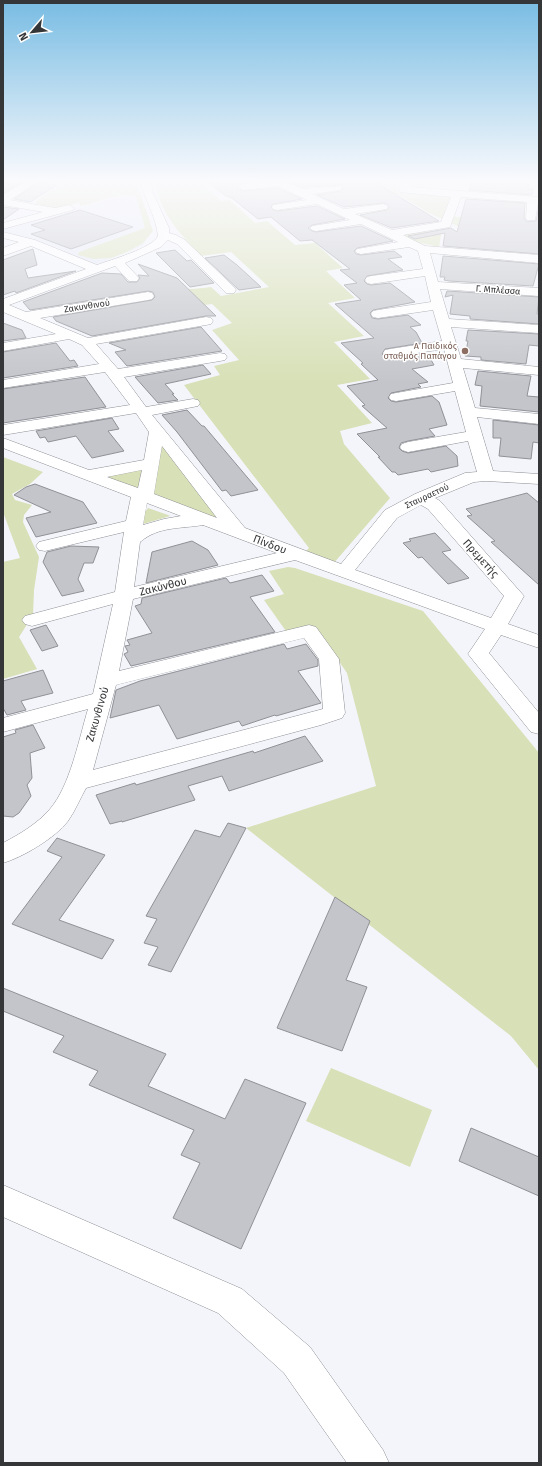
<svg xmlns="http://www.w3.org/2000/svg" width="542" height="1466" font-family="'Fira Sans',sans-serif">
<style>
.built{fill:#e6eaf7}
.green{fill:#d7e0b6}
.building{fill:#c3c5ca;stroke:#909197}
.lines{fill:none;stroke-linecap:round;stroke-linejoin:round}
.minor-casing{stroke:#8d8f94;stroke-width:1}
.minor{fill:#fff;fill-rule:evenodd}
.education-dot{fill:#8d6e63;stroke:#fff;stroke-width:1.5}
.labels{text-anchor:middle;stroke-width:3;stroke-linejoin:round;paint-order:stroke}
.far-street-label{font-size:9px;fill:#353638;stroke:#fff}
.far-education-label{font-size:9px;fill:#785e54;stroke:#fff;text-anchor:end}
.street-label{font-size:11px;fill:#353638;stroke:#fff}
</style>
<rect width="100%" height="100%" fill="#f3f5fb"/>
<!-- built -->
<path class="built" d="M139 195 152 232 142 246 98 264 90 263 56 247 26 238 3 232V229L114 198Z"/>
<!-- green -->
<path class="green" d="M63 179H138V186L153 231 143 243 127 252 111 258 93 259 78 255 79 252 145 228 136 197C117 192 98 203 80 206L79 203C72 204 70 206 64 208 56 211 42 207 35 202L50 191 64 185 67 180Z
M155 179H220L200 182 221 201 230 200 255 223 267 221 295 245 315 243 343 268 326 271 355 298 328 303 364 336 334 342 370 379 337 385 372 423 340 431 344 444 390 498 333 564 304 553 309 548 184 385 220 375 214 366 239 360 212 330 232 323 212 304 158 311 149 301C165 288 191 290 211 287L221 296 269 287 231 252 201 256C180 234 158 211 155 179Z
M357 179H400L396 187 398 191 452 197 447 216 539 223V233L457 226 427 212 399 195 368 188Z
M440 230H442L439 247 407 240 401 235Z
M162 441 224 525 147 497Z
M3 457 43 472 30 484 12 494 15 500 32 505 24 515 23 522 39 557 34 590 33 615 19 637 37 669 3 679V562L20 558 3 512Z
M147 468 139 494 95 478Z
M148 508 168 515 170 516 143 524 145 512Z
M288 567 295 568 423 611 539 753V1070L511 1036 246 828 376 786 347 673 316 628 288 634 264 600 284 594 269 571Z
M331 1068 432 1110 410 1167 306 1121Z"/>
<!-- building -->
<path class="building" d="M9 179 24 181 3 193V182Z
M230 179H265L243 183 237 188 243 191 278 188 302 199 273 204 271 206 273 210 277 211 317 206 345 219 312 225 308 228 312 231 316 232 361 226 393 241 357 248 354 251 356 254 361 255 394 251 402 257 388 259 403 270 367 276 364 281 367 284 371 285 390 283 415 302 373 310 370 313 372 318 378 319 408 315 421 325 410 327 416 332 422 343 385 349 382 354 385 357 390 358 427 353 434 365 412 369 428 382 418 384 421 387 391 393 388 398 391 401 396 402 432 396 439 402 447 425 429 429 435 436 408 441 401 443 399 448 402 451 408 453 446 446 457 456 458 466 431 472 428 469 398 475 395 472H392L378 457H380L357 434 387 428 362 406 365 405 347 386 378 380 361 364 363 363 341 343 374 338 335 304 361 300 344 285 357 283 340 270 350 269 312 240 300 241 271 217 258 219 232 198 226 196 208 182Z
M282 179H370L439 221 392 228 360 215 387 210 389 208 387 204 383 203 344 207 317 195 341 191 343 189 342 185 301 187Z
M472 179 529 180 528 189H533L532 195 469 190Z
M39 182 57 185 30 202 14 199Z
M466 199 525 203 524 218 527 222 536 221 539 206V254L443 246 445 233 415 239 408 236 451 228 457 232Z
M3 207 19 209 3 220Z
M80 210 133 227 71 249 31 234 45 230 31 225Z
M33 249 37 265 25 269 28 278 76 271 16 293 15 291 3 295V260Z
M175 250 187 261 191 260 214 283 190 287 156 253Z
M224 255 237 265 261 287 239 290 205 258Z
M443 256 539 264 533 286 449 281 444 280 445 277H440Z
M138 264 177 278 216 316H206L92 336 56 321 53 317 152 300 155 297 153 292 148 291 30 310 23 302 102 273 121 274 128 282H137L140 278 138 275 149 276Z
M447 291 539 297 537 314H539V324L470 319V316L450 314 453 295 445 297Z
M3 323 22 330 26 338 3 341Z
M201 327 222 351 127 366 115 352 126 350 109 343Z
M468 330 539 334V346L529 345 526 364 481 360V357L465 356 468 341H466Z
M56 343 70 361 74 360 78 366 3 378V352Z
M203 365 211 374 165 384 174 394H172L178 400 158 403 135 377Z
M478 371 531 376 527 396 539 397V412L480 406 482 386 475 385Z
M85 377 106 407 3 423V389Z
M187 410 202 426H204L258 490 231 496 226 490 222 491 177 432 162 415Z
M112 418 119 429 108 431 124 451 92 458 76 436 48 442 45 437 40 438 36 431Z
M493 420 539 425V443L533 442 531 459 499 456 501 438H493Z
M35 484 83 502 97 523 36 537 26 518 51 512 14 495 26 487Z
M527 493 539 503V585L491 542 495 541 467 516 472 515 466 509Z
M435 533 451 550 442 552 469 578 448 584 422 557 418 558 403 543 411 541 409 539Z
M192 541 208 550 218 565 146 583 152 552Z
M71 546 99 547 93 563H84L78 579 84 591 62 596 43 562 47 552Z
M262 575 274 591 250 597 275 632 131 666 124 654 128 652 125 646 130 645 127 640 152 633 135 606 141 604 142 598 226 578 230 583Z
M46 625 58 646 42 651 30 630Z
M284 644 287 649 306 644 318 660V666L298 671 321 703 276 716 275 715 242 726 239 721 177 739 159 705 110 718 116 690 140 681Z
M43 670 53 693 21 701 26 710 7 715 3 708V681Z
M33 725 45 748 30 753 32 778 27 785 31 796 19 813 13 817 3 816V737L16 733 15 730Z
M305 736 323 761 229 791 222 776 188 786 195 800 122 822V821L110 824 96 795 135 783 136 785 253 751 254 753Z
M228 823 246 828 171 972 148 965 158 947 144 943 157 919 146 916 195 830 220 837Z
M57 838 105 855 59 920 114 940 102 959 12 924 62 857 47 851Z
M335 897 370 921 346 980 367 987 342 1051 277 1028Z
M3 988 166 1054 148 1086 225 1119 245 1079 306 1103 241 1249 173 1218 200 1163 181 1155 194 1130 89 1085 98 1071 53 1052 64 1036 3 1011Z
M471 1128 539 1157V1196L459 1161Z"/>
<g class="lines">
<defs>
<path id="minor" d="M30 179H42L10 200 55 208 69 205 74 208 73 210 3 229V223L43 212 3 205V195Z
M140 179H150L153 193 169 228V233L176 235 185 240 234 287 236 290 234 293H226L177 244 168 240 161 247 125 263 139 278 137 281H129L115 266 9 305 26 312 148 292 152 293 154 296 152 299 148 300 40 318 88 338 206 317 211 318 213 321 211 324 206 325 96 344 118 369 220 353 225 354 227 357 225 360 220 361 124 377 146 407 193 399 198 400 200 403 198 406 152 415 245 528 341 564 385 510 415 494 465 473 477 472 468 441 408 452 402 450 400 447 402 444 408 442 466 432 455 391 396 401 391 400 389 397 391 394 396 393 453 383 444 349 390 357 385 356 383 353 385 350 390 349 442 341 433 310 378 318 373 317 371 314 373 311 378 310 431 302 425 276 371 284 367 283 365 280 367 277 371 276 423 269 418 251 409 247 361 254 357 253 355 251 357 249 398 242 361 224 316 231 312 230 310 228 312 226 350 220 317 204 277 210 273 209 272 207 273 205 307 200 278 186 243 190 238 187 243 184 268 181 266 179H279L301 189 341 186 342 188 341 190 312 194 344 209 383 204 387 205 388 207 387 209 355 214 392 230 441 222 451 197 400 192 399 190 403 179H413L410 187 539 197 535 220H527L526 218 527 202 461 197 450 227 403 235 425 246 539 255V263L430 253 438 282 539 288V296L440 289 449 319 539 325V333L451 327 461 359 539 367V375L463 368 475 408 539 414V424L477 417 493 471 539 474V484L486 481 474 482 435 498 440 501 524 596 508 624 539 635V648L501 635 489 653 539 713V734L531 732 468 654 485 629 295 560 133 599 119 671 309 625 316 627 339 659 345 713 342 718 321 725 86 788C80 799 75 811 68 821 55 838 23 857 3 863V843C20 834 37 824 50 809 70 786 79 739 88 709L3 732V718L93 694 113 604 32 626 25 624 22 620 25 616 115 592 124 532 45 551 39 550 36 546 39 542 126 521 131 497 3 448V438L89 470 144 460 149 432 136 413 3 435V425L130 405 105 372 3 388V380L99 364 82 345 69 339 3 351V343L56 334 3 312V299L86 269 31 246 3 256V248L19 242 3 238V232L35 240 97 265C110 260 153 248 158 236 156 216 144 199 140 179ZM162 446 217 518 154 494ZM142 470 138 488 107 477ZM147 503 181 516 164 519 143 525ZM421 505 428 509 504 596 491 618 355 570 397 518ZM203 525 277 553 134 587 140 542C159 526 180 529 203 525ZM304 638 319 659 323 709 93 770 116 685Z
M3 1185 242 1289 310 1347 383 1450 389 1463H347L284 1373 218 1313 3 1217Z"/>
</defs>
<!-- minor casing -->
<use href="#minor" class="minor-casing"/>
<!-- minor -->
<use href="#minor" class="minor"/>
</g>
<!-- sky -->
<linearGradient id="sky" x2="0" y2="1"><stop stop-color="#78bce3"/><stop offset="0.47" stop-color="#fafafd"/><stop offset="1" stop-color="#fafafd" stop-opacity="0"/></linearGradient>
<rect width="542" height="384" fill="url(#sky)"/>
<!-- markers -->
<circle class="education-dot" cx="465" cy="351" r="4"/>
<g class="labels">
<!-- far-street labels -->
<g class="far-street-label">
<text transform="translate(498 290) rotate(4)" y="3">Γ. Μπλέσσα</text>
<text transform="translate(87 306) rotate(-9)" y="3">Ζακυνθινού</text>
<text transform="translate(427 496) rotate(-25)" y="3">Σταυραετού</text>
</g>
<!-- far-education labels -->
<g class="far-education-label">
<text x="457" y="349">Α Παιδικός<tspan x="457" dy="10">σταθμός Παπάγου</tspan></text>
</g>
<!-- street labels -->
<g class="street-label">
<text transform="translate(270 544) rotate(21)" y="4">Πίνδου</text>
<text transform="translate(481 558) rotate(48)" y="4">Πρεμετής</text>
<text transform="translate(163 586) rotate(-14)" y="4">Ζακύνθου</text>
<text transform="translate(97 714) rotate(-74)" y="4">Ζακυνθινού</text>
</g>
</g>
<!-- border -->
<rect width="542" height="1466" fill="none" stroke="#353638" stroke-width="8"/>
<!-- north arrow -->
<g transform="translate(32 32) rotate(242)" stroke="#ffffff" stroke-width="3" paint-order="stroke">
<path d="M0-3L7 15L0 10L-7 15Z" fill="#353638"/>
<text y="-6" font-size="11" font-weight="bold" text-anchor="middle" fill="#353638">N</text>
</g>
</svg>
